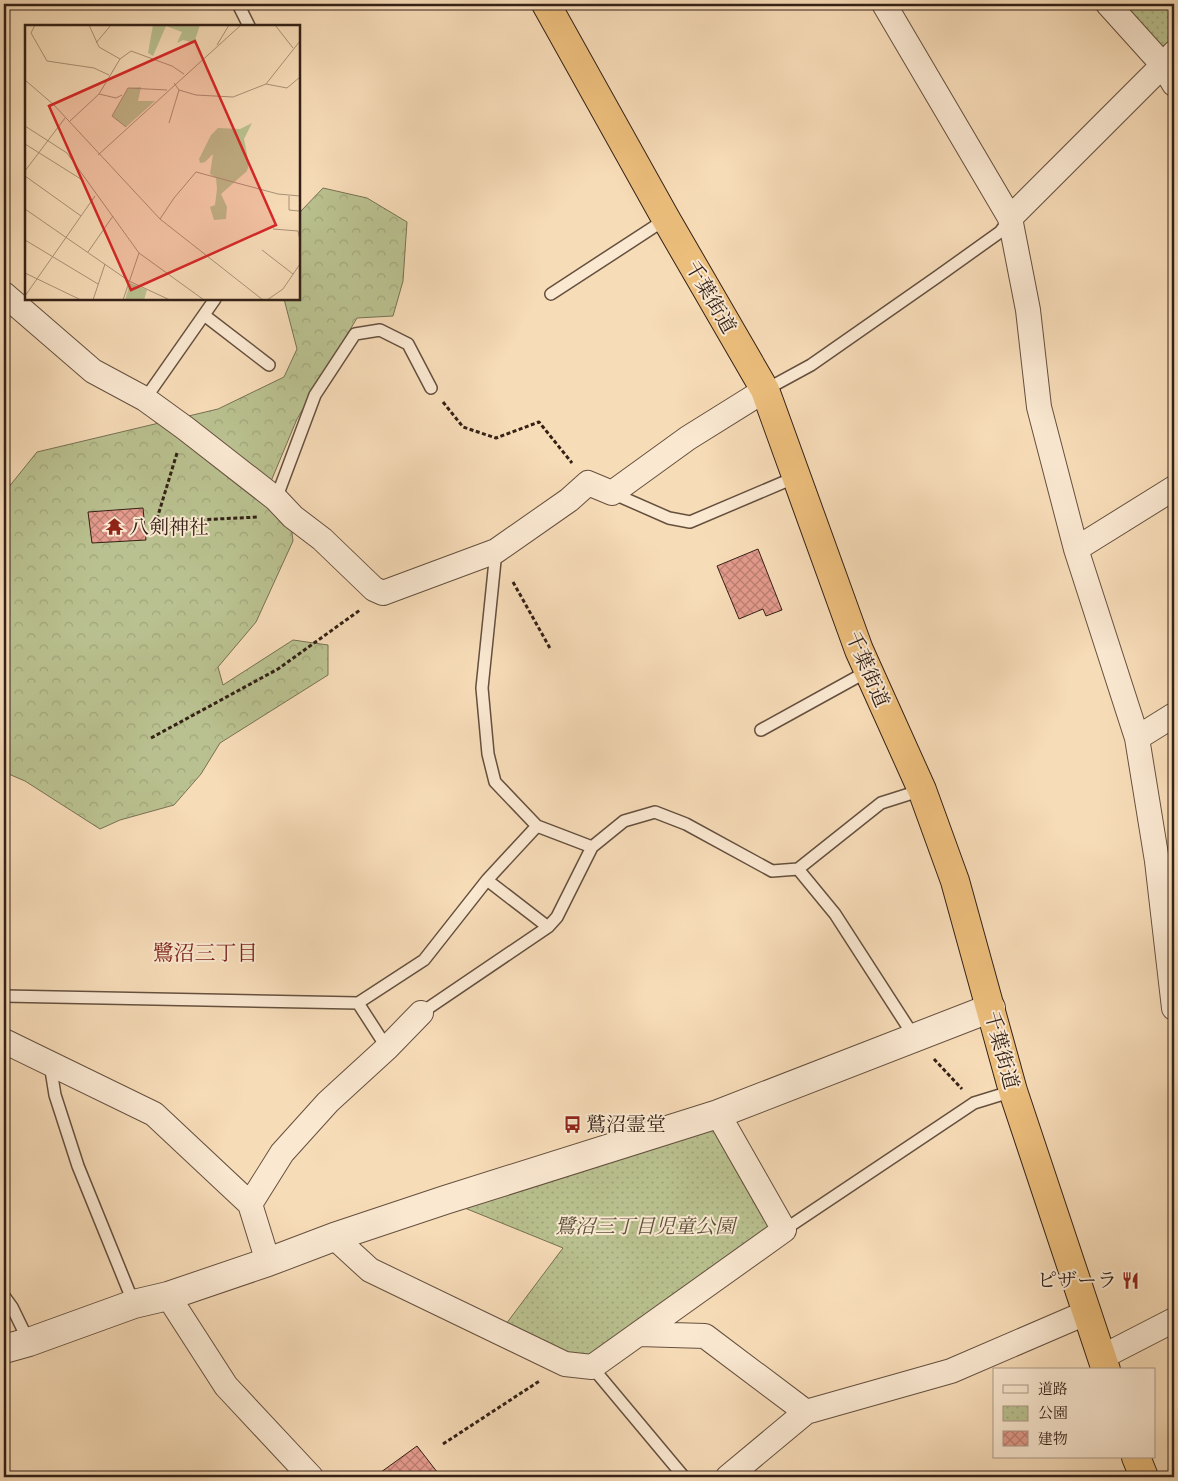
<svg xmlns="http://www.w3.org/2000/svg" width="1178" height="1481" font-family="'IM FELL English','Noto Serif JP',serif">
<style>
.forest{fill:url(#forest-crowns);stroke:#777153}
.park{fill:url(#park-dots);stroke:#777153}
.building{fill:url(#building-cross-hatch);stroke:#342116}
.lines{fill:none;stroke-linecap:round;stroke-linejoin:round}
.service-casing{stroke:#65503e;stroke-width:14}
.minor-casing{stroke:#65503e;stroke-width:26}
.tertiary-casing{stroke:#65503e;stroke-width:30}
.trunk-casing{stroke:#342116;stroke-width:30}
.path{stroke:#342116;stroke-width:3;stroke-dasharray:4 2.5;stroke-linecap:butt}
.service{stroke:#fae8d1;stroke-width:11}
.minor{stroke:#fae8d1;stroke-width:24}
.tertiary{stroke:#fae8d1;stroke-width:28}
.trunk{stroke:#ecbe7c;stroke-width:28}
.labels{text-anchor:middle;stroke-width:4;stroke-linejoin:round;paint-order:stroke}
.street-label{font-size:20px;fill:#342116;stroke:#fae8d1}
.poi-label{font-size:20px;fill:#342116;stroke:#fae8d1;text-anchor:start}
.park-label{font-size:20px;font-style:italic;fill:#5c513b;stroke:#fae8d1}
.neighbourhood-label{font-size:21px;fill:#7a1f14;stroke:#fae8d1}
.inset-road{fill:none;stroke:#a99177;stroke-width:1}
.view{fill:#d62828;fill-opacity:0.15;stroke:#d62828;stroke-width:2.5}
.inset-edge{fill:none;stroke:#342116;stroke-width:2.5}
</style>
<defs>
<pattern id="forest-crowns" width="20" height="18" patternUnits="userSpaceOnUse" patternTransform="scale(1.25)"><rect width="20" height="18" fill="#bac190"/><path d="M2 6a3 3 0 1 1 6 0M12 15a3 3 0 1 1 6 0" fill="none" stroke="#a0a67b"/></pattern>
<pattern id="park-dots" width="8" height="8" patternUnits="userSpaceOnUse" patternTransform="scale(1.25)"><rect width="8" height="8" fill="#bac190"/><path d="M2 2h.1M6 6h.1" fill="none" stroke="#a0a67b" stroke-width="1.8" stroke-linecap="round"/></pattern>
<pattern id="building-cross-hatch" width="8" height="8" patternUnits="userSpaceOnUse" patternTransform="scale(1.25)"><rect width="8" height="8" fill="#e49b8d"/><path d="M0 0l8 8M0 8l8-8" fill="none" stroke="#ba7e72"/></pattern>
</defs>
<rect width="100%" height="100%" fill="#f7dcb8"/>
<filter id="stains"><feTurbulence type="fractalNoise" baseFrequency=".004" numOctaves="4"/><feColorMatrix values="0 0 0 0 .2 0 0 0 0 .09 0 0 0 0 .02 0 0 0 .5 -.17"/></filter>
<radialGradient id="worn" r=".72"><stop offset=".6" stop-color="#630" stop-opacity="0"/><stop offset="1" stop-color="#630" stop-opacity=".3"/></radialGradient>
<!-- forest -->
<path class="forest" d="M323 188 367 198 407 222 403 281 393 316 357 318 297 419 264 498 291 525 293 541 256 622 218 667 223 685 293 640 328 645V675L220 743 201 774 174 805 120 820 100 829 25 781 4 772V493L37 452 218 409 284 377 297 349 284 299H299V215L301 211Z"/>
<!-- park -->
<path class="park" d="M1122 4H1174V36L1163 49Z
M718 1114 784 1230 592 1367 500 1332 563 1248 445 1200Z"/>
<!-- building -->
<path class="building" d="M143 508 146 540 92 543 88 512Z
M758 549 782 610 766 616 763 609 739 619 717 566Z
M417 1446 441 1477H379L377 1475Z"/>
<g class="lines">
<defs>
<path id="service" d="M238 4 249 26
M551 294 666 219
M204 315 269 365
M765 390 811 365 937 277 1000 232 1009 220
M145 399 215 299
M612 493 669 518 690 522 796 477
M276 499 315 395 355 334 380 330 408 344 431 388
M496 551 482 688 488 754 495 782 537 826 592 847
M761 730 868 671
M798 869 881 803 922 790
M487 880 548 927
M4 996 358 1003 424 960 487 880 537 826
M358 1003 387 1048
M421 1013 548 927 557 917 592 847 624 821 655 812 686 824 772 871 798 869 835 914 915 1038
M50 1064 55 1095 78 1166 134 1304
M784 1230 974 1103 1013 1091
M4 1296 12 1307 29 1342
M592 1367 684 1477"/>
<path id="minor" d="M884 4 1010 218
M1108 4 1163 65 1174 84
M1174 53 1163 65 1010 218 1028 310 1039 407 1076 549 1137 738 1157 861 1174 1008
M4 294 93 371 145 399 185 428 276 499 293 517 322 539 374 589 383 593 496 551 569 500 588 483 612 493 688 438 765 390
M1076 549 1174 488
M1137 738 1174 715
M4 1041 154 1114 250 1204 268 1262
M250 1204 282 1153 328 1102 387 1048 421 1013
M334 1237 370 1270 565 1364 592 1367 784 1230 718 1114
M168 1296 226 1386 311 1477
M639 1334 705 1336 806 1412 951 1371 1088 1312
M1102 1357 1174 1320
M728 1477 806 1412"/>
<path id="tertiary" d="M4 1349 29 1342 134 1304 168 1296 268 1262 334 1237 445 1200 718 1114 991 1008"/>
<path id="trunk" d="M546 4 666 219 765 390 859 650 922 790 955 881 1013 1091 1106 1370
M1136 1457 1144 1477"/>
</defs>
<!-- service casing -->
<use href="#service" class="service-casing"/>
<!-- minor casing -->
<use href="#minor" class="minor-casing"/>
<!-- tertiary casing -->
<use href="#tertiary" class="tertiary-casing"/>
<!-- trunk casing -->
<use href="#trunk" class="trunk-casing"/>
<!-- path -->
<path class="path" d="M443 402 463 427 496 438 539 422 572 463
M177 453 156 522 258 517
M513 582 551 650
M151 738 278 669 360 610
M934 1059 962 1089
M443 1444 541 1380"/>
<!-- service -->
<use href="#service" class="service"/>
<!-- minor -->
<use href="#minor" class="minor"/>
<!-- tertiary -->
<use href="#tertiary" class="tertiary"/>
<!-- trunk -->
<use href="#trunk" class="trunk"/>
</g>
<!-- icons -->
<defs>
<symbol id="temple-bare" viewBox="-9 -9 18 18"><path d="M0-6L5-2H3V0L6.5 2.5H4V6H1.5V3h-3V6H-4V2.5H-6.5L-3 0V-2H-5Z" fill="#8f2418" stroke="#fae8d1" stroke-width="2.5" paint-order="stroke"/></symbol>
<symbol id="bus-bare" viewBox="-9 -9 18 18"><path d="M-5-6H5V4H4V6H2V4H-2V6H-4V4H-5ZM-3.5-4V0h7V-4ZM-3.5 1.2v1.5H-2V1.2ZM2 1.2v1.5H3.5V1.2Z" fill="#8f2418" stroke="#fae8d1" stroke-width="2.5" paint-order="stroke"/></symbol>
<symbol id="restaurant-bare" viewBox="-9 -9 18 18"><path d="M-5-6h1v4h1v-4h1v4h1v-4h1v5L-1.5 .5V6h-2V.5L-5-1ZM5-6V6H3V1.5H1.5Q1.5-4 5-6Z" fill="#8f2418" stroke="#fae8d1" stroke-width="2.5" paint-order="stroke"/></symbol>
</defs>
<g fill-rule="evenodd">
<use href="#temple-bare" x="102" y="514" width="25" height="25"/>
<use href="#bus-bare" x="560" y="1112" width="25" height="25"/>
<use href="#restaurant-bare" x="1118" y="1268" width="25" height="25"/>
</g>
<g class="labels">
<!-- street labels -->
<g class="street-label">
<text transform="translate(711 297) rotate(60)" y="7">千葉街道</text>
<text transform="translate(868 669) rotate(67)" y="7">千葉街道</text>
<text transform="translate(1002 1050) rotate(75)" y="7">千葉街道</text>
</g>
<!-- poi labels -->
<g class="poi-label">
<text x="129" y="534">八剣神社</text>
<text x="586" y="1131">鷲沼霊堂</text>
<text x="1117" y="1287" text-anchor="end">ピザーラ</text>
</g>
<!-- park labels -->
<g class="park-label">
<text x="645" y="1233">鷺沼三丁目児童公園</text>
</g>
<!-- neighbourhood labels -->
<g class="neighbourhood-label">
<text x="205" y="960">鷺沼三丁目</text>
</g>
</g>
<!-- overview -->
<g transform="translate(25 25)">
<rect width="275" height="275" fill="#f7dcb8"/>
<path d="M227 98 219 114 224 139 222 146 196 169 202 182 201 194 189 195 185 182 190 180 192 164 191 153 185 149 188 129 180 137 175 138 174 134 186 110 193 103 215 104Z" fill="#bac190"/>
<path d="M128 0H175L169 18 158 15 152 18 157 7 141 1 128 31 123 28ZM116 62 113 76H130L101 102 87 91 103 63ZM105 258 122 265 119 275H100Z" fill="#bac190"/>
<path class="inset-road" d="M10 0 6 8 22 36 69 43 84 50M64 0 74 22 95 34M250 0 268 23M71 18 86 0M192 20 204 0M0 55 29 80 135 194 238 275M149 58 154 65 171 70 208 72 241 59 262 63 275 52M241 59 275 16M74 69 95 34 106 26 147 41 159 49M44 97 74 69 91 73 97 70M144 98 154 65M0 101 42 128 114 228 98 275M101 102 87 91 103 63 142 65M0 119 59 156M73 130 216 0M0 146 40 93M0 151 56 191M264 171V185L274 186M0 184 104 256 145 275M135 194 149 173 171 147 253 169 275 171M248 204 273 206 275 215M0 215 73 259M237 225 268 249M63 227 88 191M114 228 179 275M0 248 56 275M0 271 70 171M68 275 80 239M242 275 258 264 275 239"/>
<path class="view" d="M170 16 251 200 106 265 24 81Z"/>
<rect width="275" height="275" class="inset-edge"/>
</g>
<!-- margin -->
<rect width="1178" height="1481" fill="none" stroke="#f7dcb8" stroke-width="20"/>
<rect x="5" y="5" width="1168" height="1471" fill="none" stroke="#342116" stroke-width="2.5"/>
<rect x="10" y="10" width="1158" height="1461" fill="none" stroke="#342116"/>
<!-- legend -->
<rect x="993" y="1368" width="162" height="90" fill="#fae8d1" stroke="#ab9886"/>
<rect x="1003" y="1385" width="25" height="8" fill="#fae8d1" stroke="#ab9886"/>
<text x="1038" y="1394" font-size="15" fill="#342116">道路</text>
<rect x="1003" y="1406" width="25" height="15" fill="url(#park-dots)" stroke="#ab9886"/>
<text x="1038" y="1418" font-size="15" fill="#342116">公園</text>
<rect x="1003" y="1431" width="25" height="15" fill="url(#building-cross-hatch)" stroke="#ab9886"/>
<text x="1038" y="1444" font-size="15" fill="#342116">建物</text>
<rect width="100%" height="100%" filter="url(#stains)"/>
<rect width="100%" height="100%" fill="url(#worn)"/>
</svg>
